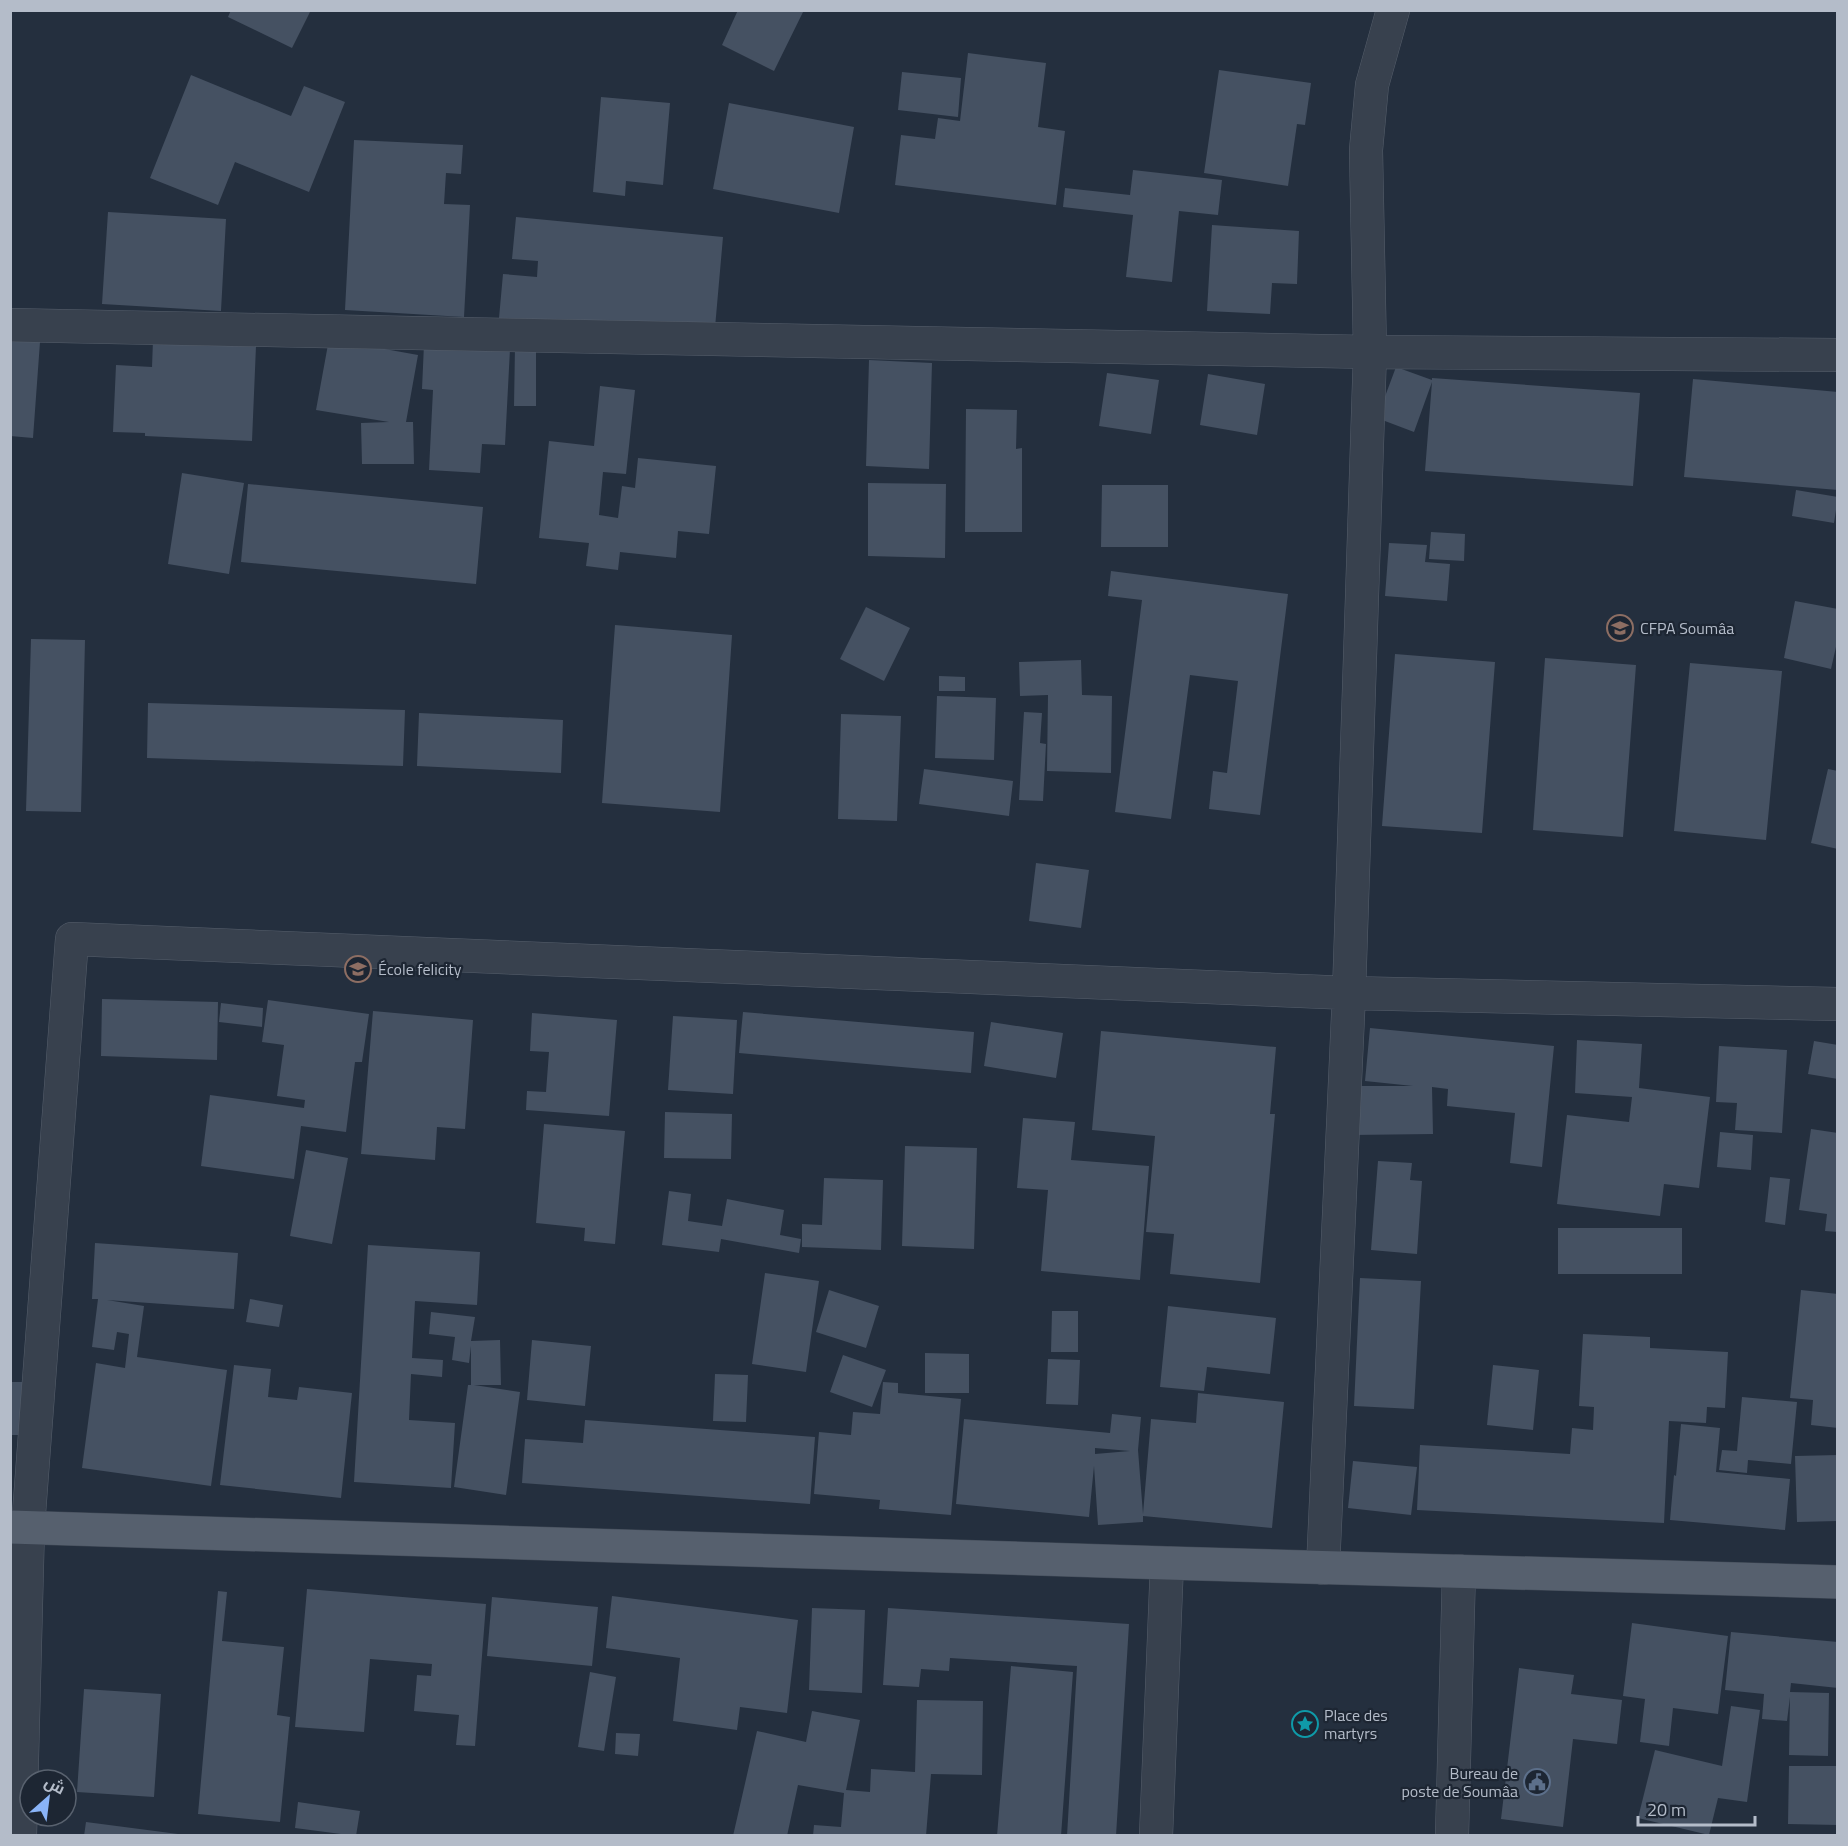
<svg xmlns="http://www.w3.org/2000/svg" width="1848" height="1846" font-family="'Titillium Web',Cairo,sans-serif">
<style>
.building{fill:#455162;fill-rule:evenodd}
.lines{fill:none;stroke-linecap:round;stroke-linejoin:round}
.minor-casing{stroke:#565f6c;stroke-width:34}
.major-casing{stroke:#414a57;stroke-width:34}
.minor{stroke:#38414e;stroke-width:33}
.major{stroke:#56606e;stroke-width:33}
.labels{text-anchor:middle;stroke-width:4.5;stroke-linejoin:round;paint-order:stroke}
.poi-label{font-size:16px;fill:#b4bcc9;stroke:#1d2633;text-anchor:start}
</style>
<rect width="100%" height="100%" fill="#242f3e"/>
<!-- building -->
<path class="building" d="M231 10H311L292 48 228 17Z
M738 10H804L774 71 722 45Z
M968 53 1046 63 1038 127 1065 131 1056 205 895 185 901 135 935 139 938 118 960 121Z
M1219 70 1311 83 1305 125 1297 124 1288 186 1204 173Z
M902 72 961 78 958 117 898 110Z
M191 75 291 116 304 86 345 102 309 192 235 162 218 205 150 178Z
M601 97 670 103 663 185 626 181 625 196 593 192Z
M729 103 854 127 839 213 713 189Z
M354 140 463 145 461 174 446 173 444 204 470 205 464 317 345 310Z
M1133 170 1222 180 1218 215 1179 211 1172 282 1126 277 1133 215 1063 207 1065 188 1130 195Z
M108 212 226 219 221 311 102 304Z
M516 217 723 237 714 339 499 318 503 274 537 277 538 261 512 259Z
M1212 225 1299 231 1297 284 1272 283 1270 314 1207 311Z
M329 339 418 355 406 422H413L414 464H362L361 423 389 422 316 410Z
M10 340 40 342 33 438 10 436Z
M153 340 256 346 252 441 145 436V433L113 432 116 365 152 367Z
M424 344 510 349 505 445 482 444 480 473 429 470 433 390 422 389Z
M515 346H536V406H514Z
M869 360 932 363 929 469 866 466Z
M1396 367 1432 380V378L1640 393 1633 486 1425 471 1432 382 1414 432 1377 418Z
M1107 373 1159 380 1151 434 1099 426Z
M1208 374 1265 384 1257 435 1200 425Z
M1693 379 1838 392V490L1684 477Z
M600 386 635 390 626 474 603 472 599 515 618 518 622 486 635 488 638 458 716 466 709 534 678 531 676 558 620 552 618 570 586 566 589 543 539 538 549 441 594 446Z
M966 409 1017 410 1016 449 1022 448V532H965Z
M182 473 244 483 229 574 168 564Z
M868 483 946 484 945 558 868 556Z
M248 484 483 507 476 584 241 562Z
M1102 485H1168V547H1101Z
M1796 490 1838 497 1834 523 1792 516Z
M1431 532 1465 534 1464 561 1429 559Z
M1389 543 1427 545 1425 562 1450 564 1447 601 1385 596Z
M1111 571 1288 594 1260 815 1209 809 1213 771 1227 773 1238 681 1190 675 1171 819 1115 812 1142 600 1108 596Z
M1795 601 1838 609V638L1831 669 1784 658Z
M866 607 910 628 884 681 840 659Z
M615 625 732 635 720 812 602 803Z
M31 639 85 640 81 812 26 811Z
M1395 654 1495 662 1482 833 1382 826Z
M1545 658 1636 665 1623 837 1533 830Z
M1081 660 1082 695 1112 696 1111 773 1047 771 1048 695 1020 696 1019 662Z
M1690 663 1782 671 1766 840 1674 831Z
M939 676 965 677V691H939Z
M937 696 996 698 994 760 935 758Z
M148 703 405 710 403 766 147 758Z
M1024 712 1042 713 1040 743 1046 744 1043 801 1019 800Z
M419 713 563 720 561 773 417 766Z
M841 714 901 716 897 821 838 819Z
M924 769 1013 781 1009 816 919 804Z
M1828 769 1838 771V849L1811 843Z
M1036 863 1089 870 1081 928 1029 921Z
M102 999 218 1002 217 1060 101 1056Z
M268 1000 369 1014 362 1062H355L346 1132 301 1126 294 1179 201 1166 210 1095 304 1108 305 1100 277 1096 284 1045 262 1042Z
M221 1003 263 1008 262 1027 219 1022Z
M373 1011 473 1020 465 1129 437 1127 435 1160 361 1154Z
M743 1012 974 1032 971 1073 739 1053Z
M532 1013 617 1020 609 1116 526 1110 527 1091 546 1092 549 1052 530 1051Z
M673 1016 737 1020 733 1094 668 1090Z
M991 1022 1063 1033 1056 1078 984 1066Z
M1370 1028 1554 1046 1542 1167 1510 1163 1515 1113 1447 1106 1448 1089 1432 1087 1433 1134 1352 1135V1086H1413L1365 1081Z
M1101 1031 1276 1047 1270 1114H1275L1260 1283 1170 1274 1174 1234 1146 1232 1155 1136 1092 1130Z
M1577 1040 1642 1044 1639 1088 1710 1097 1699 1188 1664 1184 1660 1216 1557 1204 1567 1115 1629 1122 1632 1097 1575 1093Z
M1814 1041 1838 1045V1079L1808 1074Z
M1719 1046 1787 1050 1782 1133 1735 1130 1737 1103 1716 1102Z
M665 1112 732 1114 731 1159 664 1158Z
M1023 1118 1075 1122 1071 1160 1149 1166 1140 1280 1041 1271 1048 1190 1017 1188Z
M544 1124 625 1131 615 1244 584 1241 585 1228 536 1223Z
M1811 1129 1838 1133V1232L1825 1231 1827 1214 1799 1210Z
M1720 1132 1753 1135 1751 1170 1717 1167Z
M905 1146 977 1148 974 1249 902 1246Z
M306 1150 348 1158 332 1244 290 1236Z
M1378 1161 1412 1163 1410 1180 1422 1181 1417 1254 1371 1250Z
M1770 1177 1790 1179 1785 1225 1765 1222Z
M824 1178 883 1180 881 1250 802 1247V1224L822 1225Z
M669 1191 691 1194 688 1221 722 1226 727 1199 784 1210 780 1235 801 1239 799 1253 721 1239 719 1252 662 1245Z
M1558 1228H1682V1274H1558Z
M95 1243 238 1253 234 1309 107 1300 144 1306 137 1357 227 1370 211 1486 82 1468 96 1363 125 1368 129 1334 117 1332 114 1350 92 1347 98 1299H92Z
M368 1245 480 1252 477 1305 415 1301 412 1358 443 1360 442 1377 411 1374 409 1420 455 1423 451 1488 354 1482Z
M765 1273 819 1281 806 1372 752 1364Z
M1360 1278 1421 1281 1414 1409 1354 1406Z
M829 1290 879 1306 866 1348 816 1332Z
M1801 1290 1838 1294V1428L1811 1425 1813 1400 1790 1398Z
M250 1299 283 1305 279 1327 246 1322Z
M1168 1306 1276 1318 1270 1374 1207 1367 1204 1391 1160 1387Z
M1052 1311H1078V1352H1051Z
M431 1312 475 1317 471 1341 500 1340 501 1385H474L520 1392 506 1495 454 1487 468 1385H471V1346L469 1363 452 1360 455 1337 429 1334Z
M1583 1334 1650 1337V1348L1728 1352 1725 1408 1707 1407 1706 1423 1669 1421 1664 1523 1417 1510 1420 1445 1570 1454 1572 1428 1593 1430 1594 1407 1579 1406Z
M532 1340 591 1346 585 1406 527 1400Z
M925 1353 969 1354V1393H925Z
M843 1355 886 1370 872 1407 830 1392Z
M1048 1359 1080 1360 1078 1405 1046 1404Z
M234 1365 271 1369 268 1397 297 1400 299 1387 352 1393 341 1498 220 1485Z
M1493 1365 1539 1370 1533 1430 1487 1425Z
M715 1374 748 1375 746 1422 713 1421Z
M10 1382H24V1435H10Z
M883 1382 898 1383V1393L961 1399 951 1515 879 1509 880 1500 814 1494 819 1432 851 1435 853 1412 880 1414Z
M1198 1393 1284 1402 1272 1528 1143 1516V1522L1098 1525 1094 1466 1089 1517 956 1504 964 1419 1110 1433 1112 1414 1141 1417 1138 1450 1143 1514 1151 1419 1196 1423ZM1095 1448 1130 1451 1095 1454Z
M1742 1397 1797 1402 1791 1464 1748 1460 1747 1473 1719 1470 1722 1450 1737 1451Z
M585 1420 815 1437 810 1504 522 1483 525 1439 583 1443Z
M1681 1424 1720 1428 1716 1472 1790 1479 1785 1530 1670 1520 1674 1475 1676 1476Z
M1838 1455V1521L1797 1522 1795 1456Z
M1353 1461 1417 1467 1411 1515 1348 1508Z
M307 1589 486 1604 475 1746 456 1745 459 1715 414 1711 417 1675 431 1676 432 1664 370 1659 364 1732 295 1727Z
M218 1591 227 1592 222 1641 284 1647 277 1715 290 1717 280 1822 198 1814Z
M612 1596 798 1620 787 1713 740 1707 737 1730 673 1721 680 1658 606 1648Z
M492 1597 598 1607 592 1666 487 1656Z
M812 1608 865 1610 862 1693 809 1690Z
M888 1608 1129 1624 1116 1836H1067L1077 1666 950 1658 949 1671 921 1669 919 1687 883 1685Z
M1632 1623 1728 1636 1718 1714 1673 1708 1669 1746 1640 1742 1645 1699 1623 1696Z
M1731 1632 1838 1642V1688L1791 1683 1790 1692 1829 1693 1828 1756 1789 1755 1790 1697 1787 1721 1762 1719 1764 1694 1725 1690Z
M1011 1666 1073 1672 1061 1836H997Z
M1519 1668 1574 1675 1571 1694 1622 1700 1617 1744 1573 1739 1563 1827 1501 1819Z
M590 1672 616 1677 604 1751 578 1747Z
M84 1689 161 1694 154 1797 77 1792Z
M917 1700 983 1701 982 1775 931 1774 926 1836H813L814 1825 841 1827 844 1793 798 1785 787 1836H733L757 1731 806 1742 812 1711 860 1720 846 1790 870 1792 871 1769 915 1772Z
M1731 1706 1760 1710 1747 1802 1718 1798 1709 1835 1638 1818 1655 1750 1722 1766Z
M616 1733 640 1734 638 1756 615 1754Z
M1789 1766H1838V1825L1788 1824Z
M298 1802 360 1811 356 1836 295 1828Z
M86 1822 178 1834V1836H84Z"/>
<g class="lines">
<defs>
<path id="minor" d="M10 325 1370 352 1366 150 1372 85 1393 10
M1323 1568 1349 993 1370 352 1838 355
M20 1836 28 1527 72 939 1349 993 1838 1004
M1156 1836 1167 1563
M1452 1836 1459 1571"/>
<path id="major" d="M10 1527 1167 1563 1838 1582"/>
</defs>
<!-- minor casing -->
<use href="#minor" class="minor-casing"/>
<!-- major casing -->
<use href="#major" class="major-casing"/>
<!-- minor -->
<use href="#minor" class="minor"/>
<!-- major -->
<use href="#major" class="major"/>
</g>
<!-- icons -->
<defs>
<symbol id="university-ring" viewBox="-11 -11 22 22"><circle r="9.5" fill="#1d2633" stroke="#8d6e63" stroke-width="1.5"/><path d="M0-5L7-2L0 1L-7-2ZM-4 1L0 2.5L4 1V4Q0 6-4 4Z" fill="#8d6e63"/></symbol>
<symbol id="school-ring" viewBox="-11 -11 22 22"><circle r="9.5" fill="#1d2633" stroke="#8d6e63" stroke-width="1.5"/><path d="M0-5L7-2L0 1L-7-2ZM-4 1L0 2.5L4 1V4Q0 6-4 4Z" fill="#8d6e63"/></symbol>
<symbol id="sight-ring" viewBox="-11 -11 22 22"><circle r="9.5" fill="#1d2633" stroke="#0f9aa8" stroke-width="1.5"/><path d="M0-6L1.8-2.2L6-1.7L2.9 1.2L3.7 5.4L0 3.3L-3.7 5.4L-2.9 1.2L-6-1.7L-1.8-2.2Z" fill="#0f9aa8"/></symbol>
<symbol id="civic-ring" viewBox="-11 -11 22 22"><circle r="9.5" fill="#1d2633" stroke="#5c6f8a" stroke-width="1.5"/><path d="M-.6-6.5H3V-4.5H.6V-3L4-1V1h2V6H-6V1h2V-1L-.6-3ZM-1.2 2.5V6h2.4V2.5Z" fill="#5c6f8a"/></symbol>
</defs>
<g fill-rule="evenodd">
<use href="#university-ring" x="1605" y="613" width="30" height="30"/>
<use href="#school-ring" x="343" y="954" width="30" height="30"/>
<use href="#sight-ring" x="1290" y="1709" width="30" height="30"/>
<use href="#civic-ring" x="1522" y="1767" width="30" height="30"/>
</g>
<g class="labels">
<!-- poi labels -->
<g class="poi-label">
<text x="1640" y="634">CFPA Soumâa</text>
<text x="378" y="975">École felicity</text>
<text x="1324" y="1721">Place des<tspan x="1324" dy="18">martyrs</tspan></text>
<text x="1518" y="1779" text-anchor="end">Bureau de<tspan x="1518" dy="18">poste de Soumâa</tspan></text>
</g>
</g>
<!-- border -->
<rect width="1848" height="1846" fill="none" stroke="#b4bcc9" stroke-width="24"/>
<!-- north arrow -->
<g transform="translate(48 1798) rotate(28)"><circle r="28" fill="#1d2633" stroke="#59626f" stroke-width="1.5"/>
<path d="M0-4.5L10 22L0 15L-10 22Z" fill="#8ab4f8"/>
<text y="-9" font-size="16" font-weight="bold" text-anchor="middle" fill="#b4bcc9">ش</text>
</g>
<!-- scale -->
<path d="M1638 1816v9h117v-9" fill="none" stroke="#b4bcc9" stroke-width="3"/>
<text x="1647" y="1816" font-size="18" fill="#b4bcc9" stroke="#1d2633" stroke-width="4.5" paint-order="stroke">20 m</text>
</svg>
